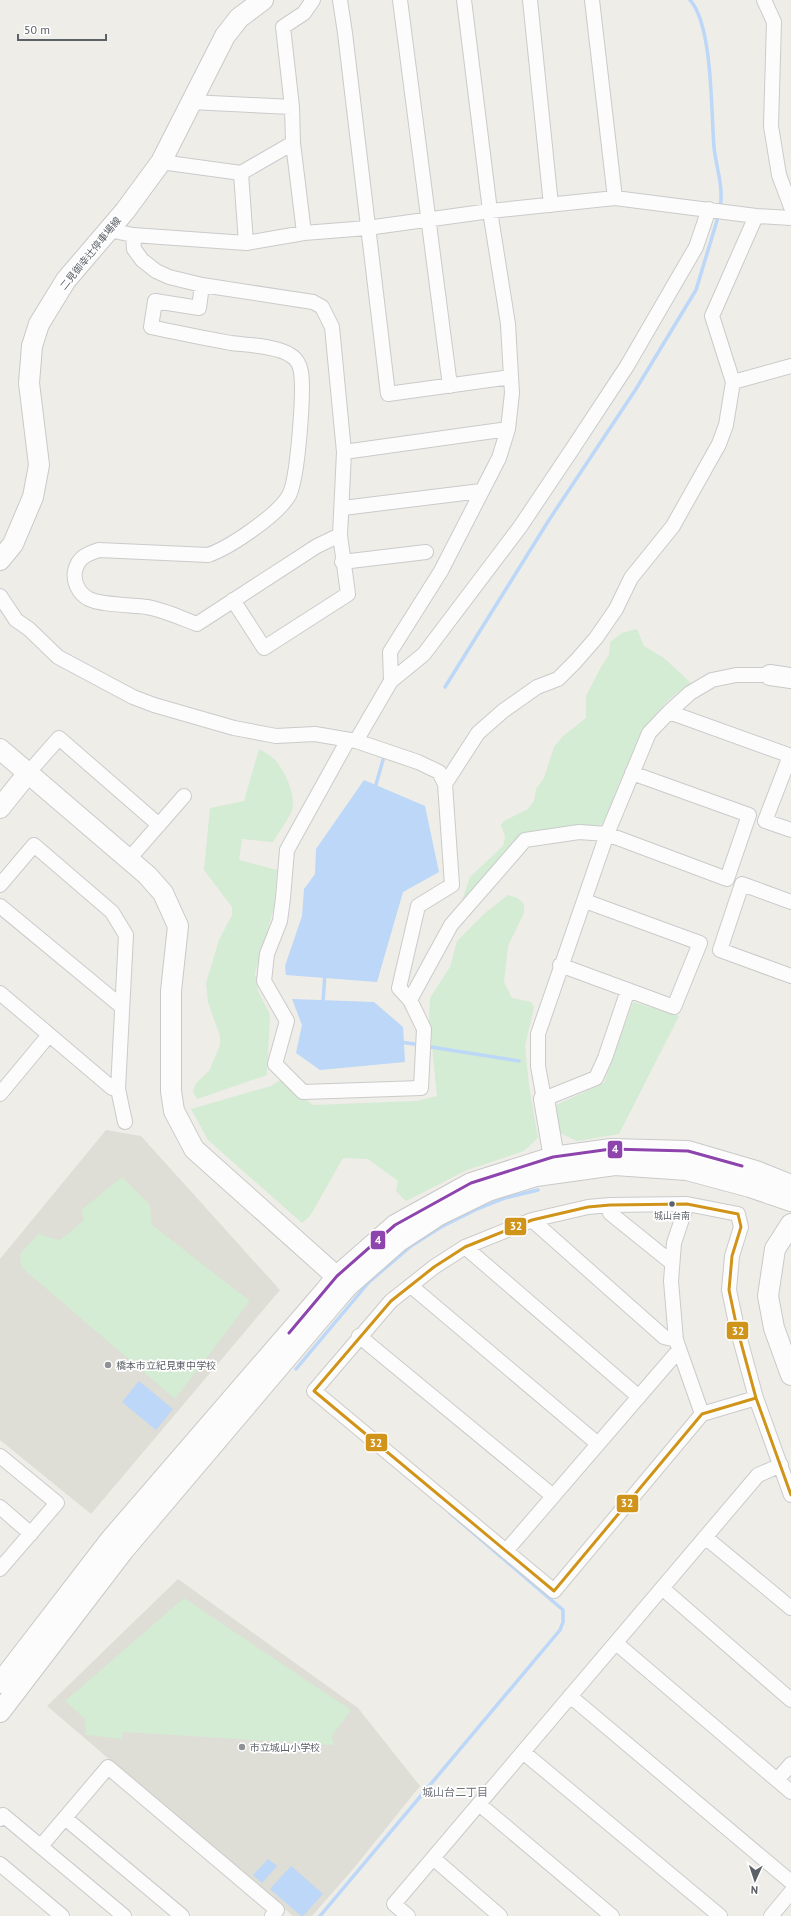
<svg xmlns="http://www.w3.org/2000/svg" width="791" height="1916" font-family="'PT Sans','Noto Sans JP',sans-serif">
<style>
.education{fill:#deddd6}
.green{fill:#d4ebd4}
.water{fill:#bcd7f8}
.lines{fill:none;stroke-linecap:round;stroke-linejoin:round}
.stream{stroke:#bcd7f8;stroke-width:3.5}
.street-casing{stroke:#cacbca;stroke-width:16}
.secondary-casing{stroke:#c9c9c9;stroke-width:22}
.street{stroke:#fcfcfc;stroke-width:14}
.secondary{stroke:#fcfcfc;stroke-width:20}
.bus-1-casing{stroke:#fff;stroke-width:6}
.bus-2-casing{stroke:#fff;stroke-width:6}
.bus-1{stroke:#8e44ad;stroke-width:3}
.bus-2{stroke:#d0941a;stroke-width:3}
.bus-dot{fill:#5c6067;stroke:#fff;stroke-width:1.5}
.poi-dot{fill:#8f9194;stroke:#fff;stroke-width:1.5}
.labels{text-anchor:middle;stroke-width:3.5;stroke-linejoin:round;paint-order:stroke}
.bus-label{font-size:9px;fill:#5c6067;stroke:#fff}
.street-label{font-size:10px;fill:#5c6067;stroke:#fff}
.poi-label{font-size:10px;fill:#5c6067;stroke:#fff;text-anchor:start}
.neighbourhood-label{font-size:11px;fill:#6d7279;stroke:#fff}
.line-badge{stroke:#fff;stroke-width:1.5}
.badge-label{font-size:11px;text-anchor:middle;font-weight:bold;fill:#fff}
</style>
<rect width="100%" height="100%" fill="#eeede8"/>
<!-- education -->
<path class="education" d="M106 1130 141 1136 280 1290 91 1514 0 1440V1259Z
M178 1579 358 1708 420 1786 354 1868 312 1916H293L47 1706Z"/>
<!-- green -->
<path class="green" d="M637 629 644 646 664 658 692 684C646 704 620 780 604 824L572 831 524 836 459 909 470 877 503 846 505 837 501 825 504 821 528 809 534 801 536 789 544 778 554 747 563 736 586 718V696L601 667 609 655 610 642 622 633Z
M259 749C264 752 270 755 274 759 285 770 298 799 291 813 286 823 278 833 273 842L242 839 239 860 277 870 274 908 255 973 258 991 270 1015 267 1075 197 1099 193 1092 196 1083 209 1071 220 1045V1036L208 1002 206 983 219 940 232 915V907L204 870 210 808 244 801Z
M508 895 518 898 524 904V913L508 946 504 982 512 998 531 1002 534 1007 525 1046 529 1086 538 1138 524 1151 467 1170 406 1201 396 1191 398 1181 368 1159 343 1158 310 1216 302 1223 208 1140 191 1109 271 1086 280 1080 313 1105 417 1101 437 1096 429 1017 430 998 450 967 457 941 485 913Z
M633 1002 679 1016 619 1134 577 1141 558 1132 554 1106 604 1083Z
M122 1177 150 1205 152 1225 250 1301 175 1399 21 1267 20 1254 38 1234 60 1240 84 1220 81 1210Z
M184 1598 351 1710 332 1736 334 1745 124 1732 121 1739 86 1735 85 1719 65 1701Z"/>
<!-- water -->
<path class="water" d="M364 780 425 806 439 872 403 892 377 982 286 975 285 966 302 916 304 889 315 874 316 849Z
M292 999 374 1002 403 1027 405 1062 320 1070 296 1053 302 1025Z
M139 1381 173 1409 156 1430 122 1402Z
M268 1859 277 1866 262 1883 253 1875Z
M291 1866 323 1894 303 1916H301L270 1889Z"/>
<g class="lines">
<!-- stream -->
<path class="stream" d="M690 0C713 25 711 113 714 147 716 167 724 188 720 208
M445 687 549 520 636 389 696 290 719 214
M375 788 383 760
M323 1003 325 973
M400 1042 414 1044
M431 1047 519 1061
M296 1369 369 1282 411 1246 441 1227 475 1210 505 1198 538 1190
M320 1916 560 1630 563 1622V1610L450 1513"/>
<defs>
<path id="street" d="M340 0 345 33 388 394 511 377 508 324 490 211 464 0
M400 0 450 386
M530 0 551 205
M592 0 615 198
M764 0 774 22 771 126 779 175 791 207
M191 102 292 107
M161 162 241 173 293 143
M241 173 246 243
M109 230 133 235 246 243 304 233 367 228 490 211 615 198 756 216 791 218
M304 233 293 143 292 107 283 27 304 13 313 0
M133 235 134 249 142 260 156 271 169 277 202 285 313 302 322 307 332 327 344 452 340 535 348 594 264 648 233 600
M202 285 199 308 155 301 151 327C178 333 204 338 231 343 247 345 277 346 290 355 296 358 300 365 301 372 304 391 298 483 288 497 275 517 229 548 208 555L99 550C86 554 78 558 75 571 73 582 79 594 89 599 101 605 132 605 147 607 164 610 181 618 197 624L317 546 340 535
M733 382 791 366
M344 452 508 429
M343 508 481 491
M342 562 426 552
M0 596 16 620 29 629 58 657 133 697 154 705 234 728 276 736 315 734 356 741 418 762 439 772 445 784 452 885 418 906 399 988 410 1000 424 1029 421 1088 303 1092 275 1064 287 1021 264 981 267 954 280 921 283 898 287 850 348 740
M391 681 390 652 441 571 499 458 508 429 512 393 511 377
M669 712 791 756
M356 741 391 681 424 654 520 527 571 451 627 366 696 247 709 209
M790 756 765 821 791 830
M28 773 59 738 159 825
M445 784 478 733 503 711 537 687 558 679 576 661 596 638 616 609 631 578 673 526 719 444 726 425 733 382 712 316 756 216
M129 859 184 796
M0 885 34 845 112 912 126 935 118 1089 125 1122
M791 902 742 884 720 950 791 976
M0 906 121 1006
M560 965 674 1007 700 943 585 901
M628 990 605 1058 596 1078 544 1099 538 1066V1034L607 834 649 733 669 712 690 693 712 680 736 675H770
M0 993 112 1088
M410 1000 451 925 525 840 579 832 607 834 727 879 749 815 632 773
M0 1094 49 1035
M687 1204 674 1243 671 1281 676 1340 702 1414
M610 1205V1213L672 1263
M532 1220 664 1337 676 1340
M465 1247 639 1397
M411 1286 598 1444
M359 1336 553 1496
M756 1398 702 1414 554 1591 314 1391 391 1301 434 1267 465 1247 532 1220 588 1207 610 1205 687 1204 738 1214 741 1227 732 1256 729 1290 737 1328 756 1398 791 1495
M0 1456 57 1503 0 1569
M0 1507 31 1534
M705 1537 791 1608
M506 1551 679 1350
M662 1588 791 1700
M616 1643 791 1792
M570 1696 791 1882
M523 1752 720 1916
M777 1780 791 1764
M479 1804 612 1916
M65 1818 182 1916
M0 1819 3 1815 124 1916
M41 1846 108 1767 277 1910 272 1916
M433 1858 500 1916
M0 1864 62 1916
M408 1916 394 1904 758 1475 781 1465
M771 1916 791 1892"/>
<path id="secondary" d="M0 560 13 544 33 497 39 465 29 383 32 346 39 324 66 280 125 211 161 162 225 36 239 18 263 0
M770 675 791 678
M0 749 147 875 163 893 178 926 171 991V1091L174 1111 194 1149 346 1285
M0 808 28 773
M544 1099 556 1170
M791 1224 775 1249 768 1296 774 1328 791 1375
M0 1683 110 1540 325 1291 337 1276 395 1225 471 1183 553 1157 611 1149 688 1151 756 1171 791 1185
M0 1712 124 1550 335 1301 348 1286 398 1242 439 1215 488 1191 536 1176 615 1165 687 1170 750 1187 791 1201"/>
</defs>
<!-- street casing -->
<use href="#street" class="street-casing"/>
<!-- secondary casing -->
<use href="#secondary" class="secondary-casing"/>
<!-- street -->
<use href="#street" class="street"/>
<!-- secondary -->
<use href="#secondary" class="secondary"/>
<defs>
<path id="bus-1" d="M289 1333 337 1276 395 1225 471 1183 553 1157 611 1149 688 1151 742 1166"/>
<path id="bus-2" d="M756 1398 702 1414 554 1591 314 1391 391 1301 434 1267 465 1247 532 1220 588 1207 610 1205 687 1204 738 1214 741 1227 732 1256 729 1290 737 1328 756 1398 791 1495"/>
</defs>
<!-- bus-1 casing -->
<use href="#bus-1" class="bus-1-casing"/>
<!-- bus-2 casing -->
<use href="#bus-2" class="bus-2-casing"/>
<!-- bus-1 -->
<use href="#bus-1" class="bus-1"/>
<!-- bus-2 -->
<use href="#bus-2" class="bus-2"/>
</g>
<!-- markers -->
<circle class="bus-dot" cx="672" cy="1204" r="3.5"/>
<g class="poi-dot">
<circle cx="108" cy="1365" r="4"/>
<circle cx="242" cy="1747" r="4"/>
</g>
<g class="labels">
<!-- bus labels -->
<g class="bus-label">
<text x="672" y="1219">城山台南</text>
</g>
<!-- street labels -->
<g class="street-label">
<text transform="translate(90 253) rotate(-51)" y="4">二見御幸辻停車場線</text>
</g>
<!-- poi labels -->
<g class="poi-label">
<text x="116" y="1369">橋本市立紀見東中学校</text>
<text x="250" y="1751">市立城山小学校</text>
</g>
<!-- neighbourhood labels -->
<g class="neighbourhood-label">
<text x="455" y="1796">城山台二丁目</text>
</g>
</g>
<g class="line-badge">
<rect x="607" y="1140" width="16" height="19" rx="4" fill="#8e44ad"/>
<rect x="504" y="1217" width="23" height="19" rx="4" fill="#d0941a"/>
<rect x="370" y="1230" width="16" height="20" rx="4" fill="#8e44ad"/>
<rect x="726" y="1321" width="23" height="19" rx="4" fill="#d0941a"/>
<rect x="365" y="1433" width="23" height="19" rx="4" fill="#d0941a"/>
<rect x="616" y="1494" width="23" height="19" rx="4" fill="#d0941a"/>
</g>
<g class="badge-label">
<text x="615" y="1153">4</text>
<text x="516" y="1230">32</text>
<text x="378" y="1244">4</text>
<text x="738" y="1335">32</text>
<text x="376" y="1447">32</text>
<text x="627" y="1507">32</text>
</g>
<!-- north arrow -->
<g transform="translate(755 1880) rotate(183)" stroke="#ffffff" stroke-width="3" paint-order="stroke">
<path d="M0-3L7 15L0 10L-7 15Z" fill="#5c6067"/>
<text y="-6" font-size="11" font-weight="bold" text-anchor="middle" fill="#5c6067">N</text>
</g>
<!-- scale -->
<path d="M18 34v6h88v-6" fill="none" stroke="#5c6067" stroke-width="2"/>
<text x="24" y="34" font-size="12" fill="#5c6067" stroke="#ffffff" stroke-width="3" paint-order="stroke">50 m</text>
</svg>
